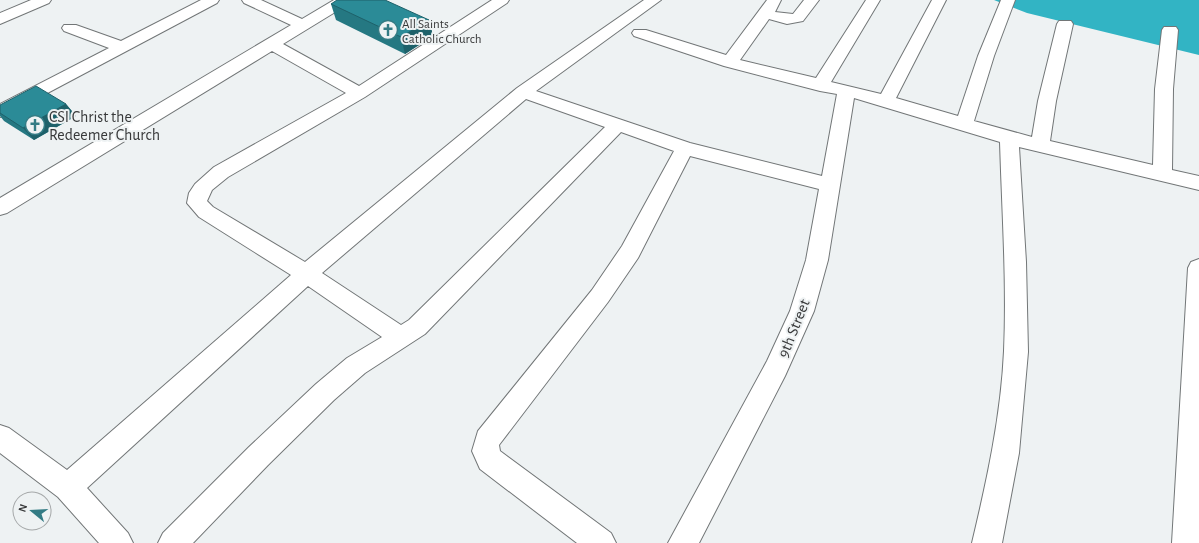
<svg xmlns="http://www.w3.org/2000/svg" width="1199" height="543" font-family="'Alegreya Sans',sans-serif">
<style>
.water{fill:#32b4c4}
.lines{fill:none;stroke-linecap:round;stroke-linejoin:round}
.minor-casing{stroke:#727677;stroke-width:2}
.minor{fill:#fff;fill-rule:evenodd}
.wall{fill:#257882}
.shaded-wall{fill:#1e616a}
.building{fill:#2b8b97;stroke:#1e616a}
.labels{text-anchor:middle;stroke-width:4;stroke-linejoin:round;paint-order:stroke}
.far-poi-label{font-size:13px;fill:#38393a;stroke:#eef2f3;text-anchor:start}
.poi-label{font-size:16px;fill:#38393a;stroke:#eef2f3;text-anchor:start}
.street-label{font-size:16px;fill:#38393a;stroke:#eef2f3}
</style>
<rect width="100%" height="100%" fill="#eef2f3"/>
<!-- water -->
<path class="water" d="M994 0H1199V55L1027 13Z"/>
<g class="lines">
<defs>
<path id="minor" d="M31 0H51L49 3 0 24V13Z
M201 0H219L217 3 6 115 0 117V104L109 48 64 31 62 28 64 25H76L121 41Z
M242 0H261L302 19 334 0H352L350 3 283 44 359 86 492 0H509L507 3 365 97 228 177 212 190 207 201 213 207 305 262 517 88 644 0H661L536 91 690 143 822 176 837 94 820 91 724 66 634 36 632 33 634 30H646L726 55 767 0H781L775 12 793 14 804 0H819L803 21 787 24 769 19 740 60 816 78 866 0H880L831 82 881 94 932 0H946L896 98 958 116 978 56 1001 0H1015L994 56 974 121 1032 137 1038 101 1057 24 1059 21H1071L1073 24 1056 101 1050 141 1153 165 1155 89 1162 30 1164 27H1176L1178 30 1173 89 1172 170 1199 176V190L1019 147 1026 262 1028 352 1019 453 1002 543H972C987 480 1001 416 1004 351 1007 282 1002 211 1000 142L854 98 828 260 814 311 785 376 699 543H668L767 361 790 311 806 260 819 189 690 156 638 258 608 302 499 445 500 451 611 533 616 543H577L480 469 472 451 478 431 592 290 622 246 674 151 621 132 425 334 365 373 334 400 268 465 193 543H158L163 533 249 447 316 384 347 358 382 337 308 286 87 488 128 533 133 543H99L58 497 0 453V425L9 428 67 470 291 275 199 217 187 203 189 193 195 184 214 167 346 93 272 51 7 213 0 215V198L291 25 244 3ZM526 99 605 127 409 320 401 325 322 273Z
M1199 259V543H1172L1188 268 1191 262Z"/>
</defs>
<!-- minor casing -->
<use href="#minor" class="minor-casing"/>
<!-- minor -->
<use href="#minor" class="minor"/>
</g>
<!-- wall -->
<path class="wall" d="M331 4 429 20 433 36 405 54 336 20Z
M66 104 76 116 34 140 4 121 0 116V105Z"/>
<!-- shaded-wall -->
<path class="shaded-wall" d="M429 20 433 36 405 54 401 37Z
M66 104 76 116 34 140 23 128Z"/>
<!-- building -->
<path class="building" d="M337 0H385L429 20 401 37 331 4Z
M36 86 66 104 23 128 0 113V105Z"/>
<!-- icons -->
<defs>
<symbol id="church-ring" viewBox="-11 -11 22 22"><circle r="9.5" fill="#eef2f3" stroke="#337b84" stroke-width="1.5"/><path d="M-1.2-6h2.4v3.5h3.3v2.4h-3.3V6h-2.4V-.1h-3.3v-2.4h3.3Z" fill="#337b84"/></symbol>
</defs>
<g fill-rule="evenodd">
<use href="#church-ring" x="377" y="19" width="22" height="22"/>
<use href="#church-ring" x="24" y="114" width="22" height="22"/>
</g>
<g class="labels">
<!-- far-poi labels -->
<g class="far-poi-label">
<text x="402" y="28">All Saints<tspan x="402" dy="15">Catholic Church</tspan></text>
</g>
<!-- poi labels -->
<g class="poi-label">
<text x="49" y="122">CSI Christ the<tspan x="49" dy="18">Redeemer Church</tspan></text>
</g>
<!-- street labels -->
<g class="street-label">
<text transform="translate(793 328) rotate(-68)" y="6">9th Street</text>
</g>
</g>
<!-- north arrow -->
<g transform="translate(32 511) rotate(288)"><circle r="19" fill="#eef2f3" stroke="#a5a8a9"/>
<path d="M0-3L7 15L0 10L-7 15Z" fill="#337b84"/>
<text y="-6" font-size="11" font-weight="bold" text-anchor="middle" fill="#38393a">N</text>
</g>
</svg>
